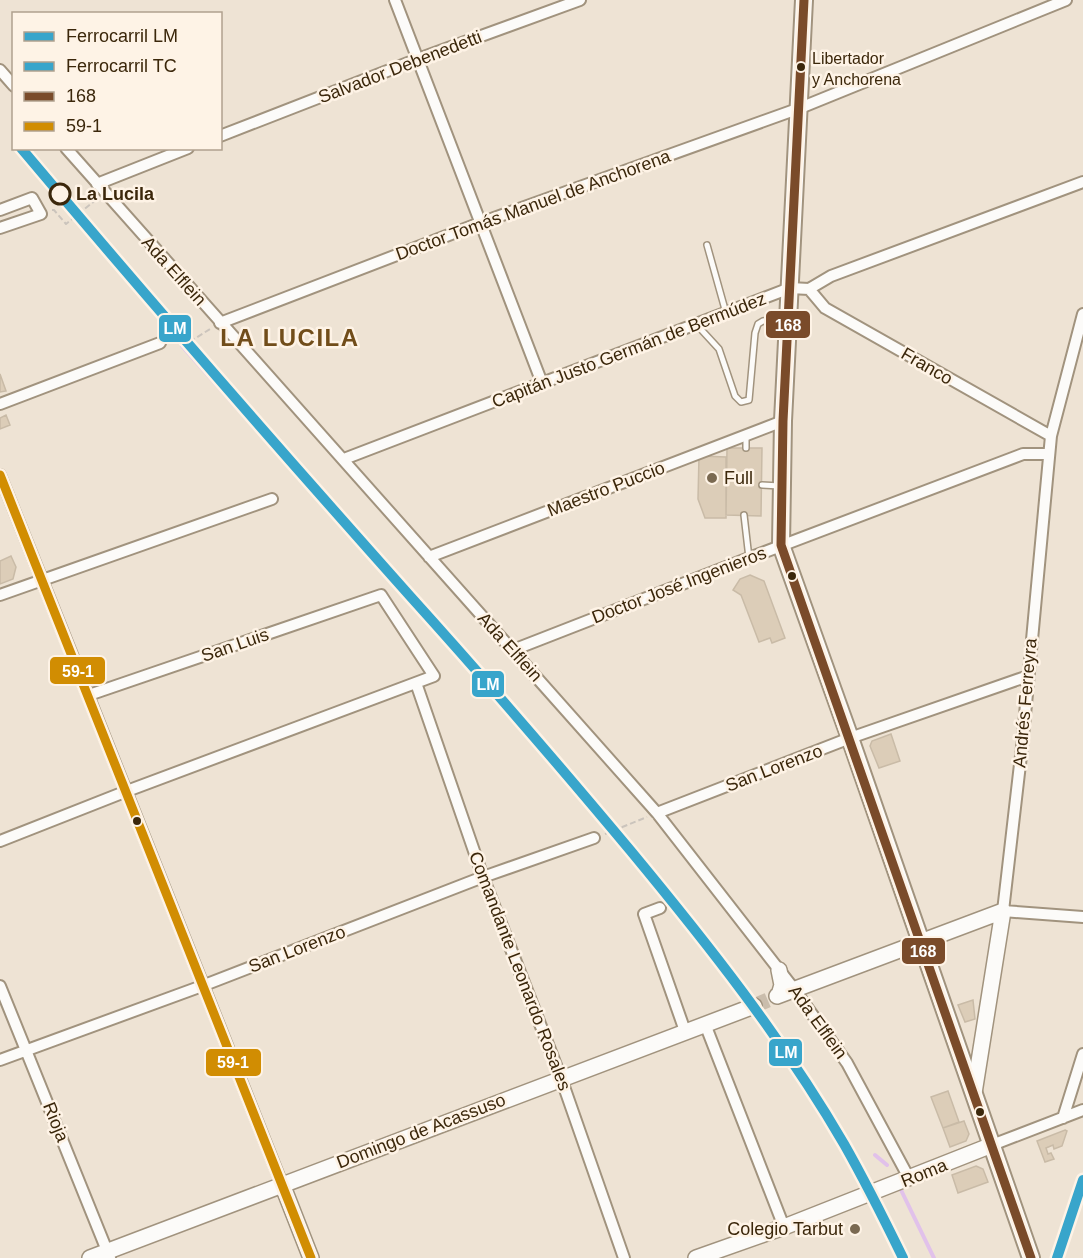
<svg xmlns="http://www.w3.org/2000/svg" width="1083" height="1258" font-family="Arial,sans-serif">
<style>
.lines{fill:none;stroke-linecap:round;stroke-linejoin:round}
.stream{stroke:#e1c1ea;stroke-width:4}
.building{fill:#dccdb8;stroke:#c9bba7;stroke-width:1.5}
.secondary-tunnel{stroke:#cabdac;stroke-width:15;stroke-dasharray:15 8;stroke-linecap:butt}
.lane-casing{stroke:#a1937e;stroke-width:8}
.street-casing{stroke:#a1937e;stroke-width:14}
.secondary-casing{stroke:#a1937e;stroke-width:18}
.primary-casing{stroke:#a1937e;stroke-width:20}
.path{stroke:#cbc4bc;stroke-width:2;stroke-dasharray:6 3;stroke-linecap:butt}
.lane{stroke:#fcfbf9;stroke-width:5}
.street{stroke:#fcfbf9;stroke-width:10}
.secondary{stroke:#fcfbf9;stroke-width:15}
.primary{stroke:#fcfbf9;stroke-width:16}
.bus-1-casing{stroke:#fef3e6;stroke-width:14}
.bus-2-casing{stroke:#fef3e6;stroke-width:14}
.bus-1{stroke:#7a4b2a;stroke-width:9}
.bus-2{stroke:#d18d02;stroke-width:9}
.rail-1-casing{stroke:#fef3e6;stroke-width:15}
.rail-2-casing{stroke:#fef3e6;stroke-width:15}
.rail-1{stroke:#38a5cb;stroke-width:10}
.rail-2{stroke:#38a5cb;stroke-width:10}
.bus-dot{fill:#3b270b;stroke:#fef3e6;stroke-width:2}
.stop-dot{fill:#fef3e6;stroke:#3b270b;stroke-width:3}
.poi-dot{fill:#7a6951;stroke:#fef3e6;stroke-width:2}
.labels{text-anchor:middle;stroke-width:5;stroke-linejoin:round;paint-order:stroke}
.bus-label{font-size:16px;fill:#3b270b;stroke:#fef3e6;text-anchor:start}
.street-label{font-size:18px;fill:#3b270b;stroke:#fef3e6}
.stop-label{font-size:18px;font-weight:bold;fill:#3b270b;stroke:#fef3e6;text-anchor:start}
.poi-label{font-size:18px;fill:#3b270b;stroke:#fef3e6;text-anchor:start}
.district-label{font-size:24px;font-weight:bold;letter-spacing:1.5px;fill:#714d1a;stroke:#fef3e6}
.line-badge{stroke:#fef3e6;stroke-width:2}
.badge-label{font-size:16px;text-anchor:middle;font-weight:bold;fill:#fff}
</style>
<rect width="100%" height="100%" fill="#eee3d4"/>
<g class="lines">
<!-- stream -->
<path class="stream" d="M182 346 611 829 750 1003
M754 1009 832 1133
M875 1155 887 1165
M901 1190 934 1258"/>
</g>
<!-- building -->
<path class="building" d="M0 374 6 391 0 392Z
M6 415 10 425 0 429V418Z
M727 448H762L761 516 726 515Z
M699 456 726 457V518H705L698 499Z
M11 556 16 567 13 579 0 584V561Z
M750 575 764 581 785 638 772 643 770 638 759 642 741 595 733 590 740 579Z
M891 734 900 761 879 768 870 746 872 741Z
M973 1000 975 1019 965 1022 958 1005Z
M948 1091 959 1122 943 1128 931 1097Z
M964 1121 969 1134 966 1141 950 1147 943 1128Z
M1065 1130 1067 1131 1062 1146 1054 1149 1053 1145 1046 1148 1048 1154 1051 1153 1054 1159 1045 1162 1037 1141Z
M976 1166 983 1169 988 1182 958 1193 952 1175Z"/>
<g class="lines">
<!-- secondary-tunnel -->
<path class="secondary-tunnel" d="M754 1006 777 996"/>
<defs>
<path id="lane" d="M707 245 726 313
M696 324 719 349 735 396 741 402 749 400 755 333 758 324 763 321
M746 448V435
M762 485 780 486
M744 515 749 558"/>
<path id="street" d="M395 0 542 383
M0 70 14 86
M220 136 418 59 580 0
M66 148 657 813 794 989 847 1063 909 1178
M97 184 188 148
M0 210 32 198 41 214 0 228
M809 289 825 308 1051 436
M1083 314 1051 436 1022 747 1003 911 1083 917
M220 323 480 223 800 108 1066 0
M0 404 160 343
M344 459 790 288 809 289 831 276 1083 182
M0 475C95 711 188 948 282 1184
M429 557 783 421
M0 595 272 499
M513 650 749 558 1023 454H1049
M416 683 483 877 561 1078 624 1258
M657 813 850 738 1028 676
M0 841 127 791 434 676 381 595 89 695
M660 908 644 914 685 1031
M0 986 110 1258
M705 1024 784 1227
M0 1060 202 986 483 877 594 838
M1063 1118 1083 1054
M992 1145 1083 1110"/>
<path id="secondary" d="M779 995 782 985 779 970
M777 996 1003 911
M974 1093 1003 911
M282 1184 311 1258
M90 1258 754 1006
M696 1258 784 1227 992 1145"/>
<path id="primary" d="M804 0 783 421 781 545 850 738 1031 1258"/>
</defs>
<!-- lane casing -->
<use href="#lane" class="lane-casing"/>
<!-- street casing -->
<use href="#street" class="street-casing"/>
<!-- secondary casing -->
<use href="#secondary" class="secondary-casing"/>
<!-- primary casing -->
<use href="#primary" class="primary-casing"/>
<!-- path -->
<path class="path" d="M52 210H54L66 224 97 199
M172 343H188L210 329
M605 834 647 817"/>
<!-- lane -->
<use href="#lane" class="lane"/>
<!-- street -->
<use href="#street" class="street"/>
<!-- secondary -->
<use href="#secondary" class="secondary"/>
<!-- primary -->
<use href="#primary" class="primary"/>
<defs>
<path id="bus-1" d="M804 0 783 421 781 545 1031 1258"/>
<path id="bus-2" d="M0 475 311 1258"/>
</defs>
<!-- bus-1 casing -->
<use href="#bus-1" class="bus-1-casing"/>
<!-- bus-2 casing -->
<use href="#bus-2" class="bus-2-casing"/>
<!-- bus-1 -->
<use href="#bus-1" class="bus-1"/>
<!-- bus-2 -->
<use href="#bus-2" class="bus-2"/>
<defs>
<path id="rail-1" d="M21 148C149 300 279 449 410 596 485 679 558 764 630 850 707 943 783 1039 844 1144 865 1181 884 1219 903 1258"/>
<path id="rail-2" d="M1057 1258 1083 1180"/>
</defs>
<!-- rail-1 casing -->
<use href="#rail-1" class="rail-1-casing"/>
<!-- rail-2 casing -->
<use href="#rail-2" class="rail-2-casing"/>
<!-- rail-1 -->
<use href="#rail-1" class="rail-1"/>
<!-- rail-2 -->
<use href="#rail-2" class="rail-2"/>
</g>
<!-- markers -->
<g class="bus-dot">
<circle cx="801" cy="67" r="5"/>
<circle cx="792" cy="576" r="5"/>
<circle cx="137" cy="821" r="5"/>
<circle cx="980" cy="1112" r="5"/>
</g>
<circle class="stop-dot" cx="60" cy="194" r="10"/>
<g class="poi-dot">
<circle cx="712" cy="478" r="6"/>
<circle cx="855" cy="1229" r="6"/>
</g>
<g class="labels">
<!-- bus labels -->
<g class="bus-label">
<text x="812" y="64">Libertador<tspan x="812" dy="21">y Anchorena</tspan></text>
</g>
<!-- street labels -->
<g class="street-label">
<text transform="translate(400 67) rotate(-21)" y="6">Salvador Debenedetti</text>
<text transform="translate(533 205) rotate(-20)" y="6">Doctor Tomás Manuel de Anchorena</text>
<text transform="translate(174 271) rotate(48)" y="6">Ada Elflein</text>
<text transform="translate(629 350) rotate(-21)" y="6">Capitán Justo Germán de Bermúdez</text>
<text transform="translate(927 366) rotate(30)" y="6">Franco</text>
<text transform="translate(606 489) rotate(-21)" y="6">Maestro Puccio</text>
<text transform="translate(679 585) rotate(-21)" y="6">Doctor José Ingenieros</text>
<text transform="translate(235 645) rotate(-19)" y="6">San Luis</text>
<text transform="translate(510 647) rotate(48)" y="6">Ada Elflein</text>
<text transform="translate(1025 703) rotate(-85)" y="6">Andrés Ferreyra</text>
<text transform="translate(774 768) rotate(-21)" y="6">San Lorenzo</text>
<text transform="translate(297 949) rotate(-21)" y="6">San Lorenzo</text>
<text transform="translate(520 971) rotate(69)" y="6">Comandante Leonardo Rosales</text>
<text transform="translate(818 1022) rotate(54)" y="6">Ada Elflein</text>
<text transform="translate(56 1122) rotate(68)" y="6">Rioja</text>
<text transform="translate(421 1131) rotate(-21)" y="6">Domingo de Acassuso</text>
<text transform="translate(924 1173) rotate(-22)" y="6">Roma</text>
</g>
<!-- stop labels -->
<g class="stop-label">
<text x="76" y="200">La Lucila</text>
</g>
<!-- poi labels -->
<g class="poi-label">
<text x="724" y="484">Full</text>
<text x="843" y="1235" text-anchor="end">Colegio Tarbut</text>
</g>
<!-- district labels -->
<g class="district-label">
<text x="290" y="346">LA LUCILA</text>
</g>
</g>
<g class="line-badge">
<rect x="765" y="310" width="46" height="29" rx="6" fill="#7a4b2a"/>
<rect x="158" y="314" width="34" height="29" rx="6" fill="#38a5cb"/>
<rect x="49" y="656" width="57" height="29" rx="6" fill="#d18d02"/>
<rect x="471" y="670" width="34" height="28" rx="6" fill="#38a5cb"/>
<rect x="901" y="937" width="45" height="28" rx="6" fill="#7a4b2a"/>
<rect x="768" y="1038" width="35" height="29" rx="6" fill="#38a5cb"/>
<rect x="205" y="1048" width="57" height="29" rx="6" fill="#d18d02"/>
</g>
<g class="badge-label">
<text x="788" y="331">168</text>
<text x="175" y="334">LM</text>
<text x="78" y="677">59-1</text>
<text x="488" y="690">LM</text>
<text x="923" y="957">168</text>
<text x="786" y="1058">LM</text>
<text x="233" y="1068">59-1</text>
</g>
<!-- legend -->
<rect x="12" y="12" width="210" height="138" fill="#fef3e6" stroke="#b0a18e" stroke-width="1.5"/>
<rect x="24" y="32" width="30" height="9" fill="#38a5cb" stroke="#b0a18e" stroke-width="1.5"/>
<text x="66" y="42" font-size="18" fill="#3b270b">Ferrocarril LM</text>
<rect x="24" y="62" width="30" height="9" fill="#38a5cb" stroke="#b0a18e" stroke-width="1.5"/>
<text x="66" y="72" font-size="18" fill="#3b270b">Ferrocarril TC</text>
<rect x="24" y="92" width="30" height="9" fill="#7a4b2a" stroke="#b0a18e" stroke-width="1.5"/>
<text x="66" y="102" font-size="18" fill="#3b270b">168</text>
<rect x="24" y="122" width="30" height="9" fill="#d18d02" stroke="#b0a18e" stroke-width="1.5"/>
<text x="66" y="132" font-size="18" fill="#3b270b">59-1</text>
</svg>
